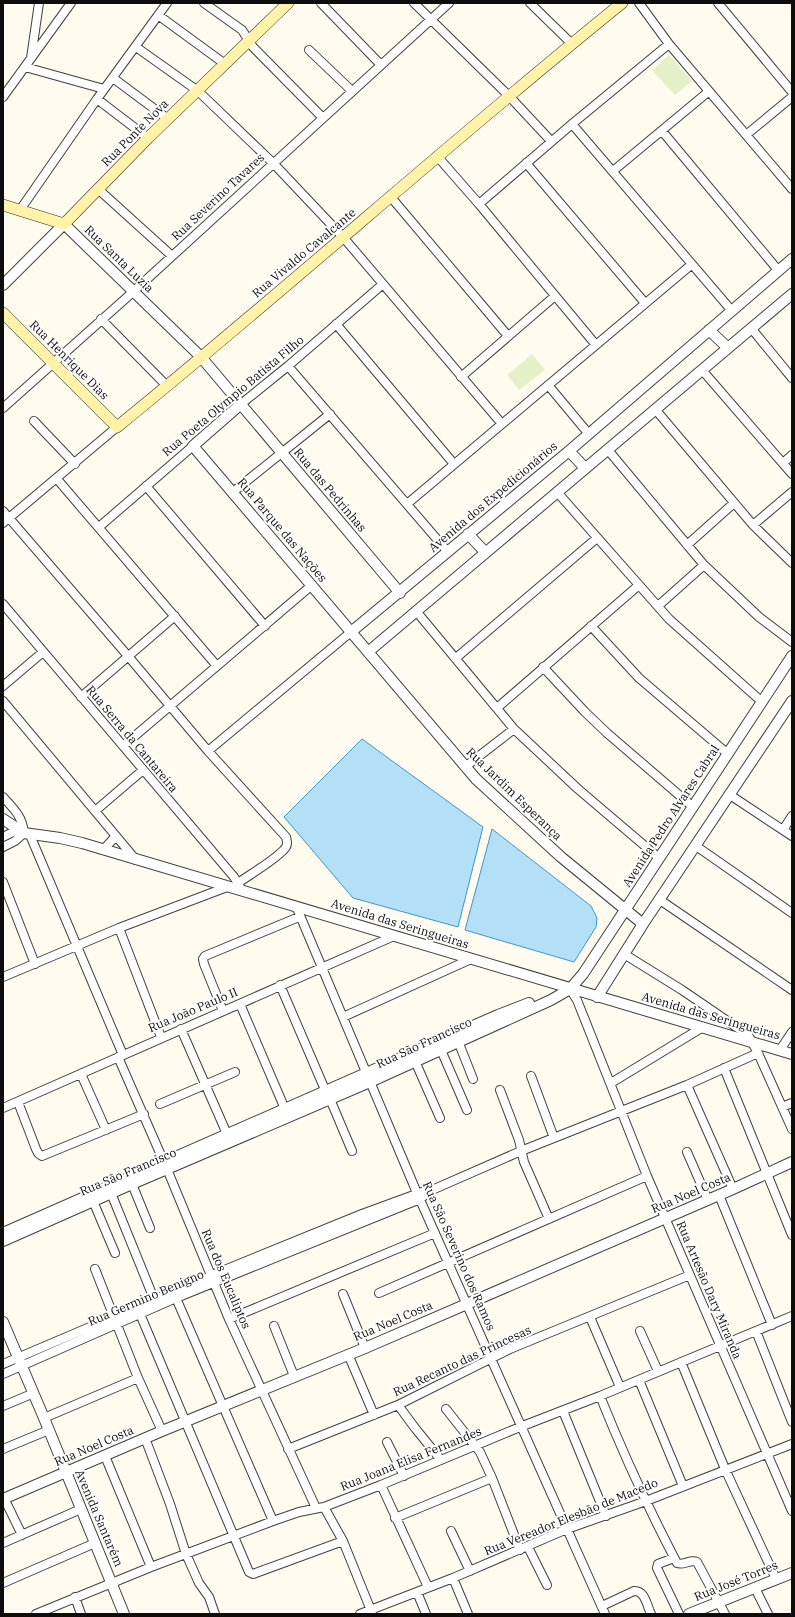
<svg xmlns="http://www.w3.org/2000/svg" width="795" height="1617" font-family="'IBM Plex Serif',serif">
<style>
.pitch{fill:#e5f0c9}
.water{fill:#b3e0f6;stroke:#3a98cd}
.lines{fill:none;stroke-linecap:round;stroke-linejoin:round}
.minor-casing{stroke:#404040;stroke-width:10}
.tertiary-casing{stroke:#404040;stroke-width:12}
.secondary-casing{stroke:#2f2f2f;stroke-width:12}
.minor{stroke:#fff;stroke-width:8}
.tertiary{stroke:#fff;stroke-width:10}
.secondary{stroke:#fff2a9;stroke-width:11}
.labels{text-anchor:middle;stroke-width:4;stroke-linejoin:round;paint-order:stroke}
.street-label{font-size:12px;fill:#0d0d0d;stroke:#fff}
</style>
<rect width="100%" height="100%" fill="#fffbee"/>
<!-- pitch -->
<path class="pitch" d="M669 55 692 81 675 95 652 70Z
M532 354 545 370 519 390 507 375Z"/>
<!-- water -->
<path class="water" d="M362 739 483 827 458 927 353 898 284 817Z
M492 829 591 906 597 918 596 927 574 962 465 930Z"/>
<g class="lines">
<defs>
<path id="minor" d="M204 3 242 30 253 47 323 118
M321 3 381 65
M414 3 509 96 551 141
M530 3 572 44
M639 3 669 44 792 189
M718 3 792 92
M158 15 225 64
M136 47 198 91 273 163 343 237 502 424
M309 50 352 91
M31 58 39 3
M25 67 104 89
M113 78 168 119
M3 97 71 3
M97 99 148 138
M572 124 732 311
M662 131 778 270
M746 135 792 97
M437 156 479 204 596 345
M526 163 645 303
M613 171 708 92
M98 189 172 256
M390 196 508 336
M479 204 572 124 669 44
M20 210 97 99 167 3
M101 319 167 386
M336 324 454 464
M751 328 792 378
M288 366 448 552
M702 370 792 474
M461 377 555 296
M548 385 588 433
M241 404 288 366 383 284
M3 408 134 291 449 3
M655 409 753 525 792 563
M34 421 75 464
M608 450 704 565 759 617 792 642
M783 463 792 455
M57 479 217 666
M146 486 265 626
M233 492 330 414
M557 492 669 619 761 701
M407 504 691 265
M3 511 128 656 208 751 286 837C287 841 288 844 286 847 280 857 249 875 238 883
M3 523 117 427
M753 525 792 492
M99 527 193 446
M687 545 734 503
M3 604 234 877 240 887
M658 606 704 565
M416 611 514 729 578 789 659 858
M591 626 639 678 728 754
M456 658 597 538
M543 667 585 712 607 733 693 807
M3 686 43 652
M81 697 175 616
M3 701 136 860
M497 708 639 585
M123 746 312 585
M208 751 351 632
M465 767 514 729
M730 795 792 836
M3 797C14 809 22 816 24 833L15 841 3 847
M95 811 143 770
M783 830 792 816
M30 835 123 1055
M3 837 23 827
M696 846 792 913
M103 850 116 836
M3 882 35 964
M660 900 792 990
M296 906 417 1193 605 1614
M119 928 161 1037
M624 954 682 990 748 1035 758 1053 792 1129
M3 977 119 928 227 887
M280 985 326 1092
M570 989 577 1000 647 1176 792 1511
M240 1004 285 1109
M223 1011 204 964 203 959 205 956 299 917
M343 1017 471 959
M181 1029 227 1134
M458 1041 473 1079
M441 1050 467 1110
M780 1050 792 1032
M118 1057 167 1169 229 1319 316 1508
M415 1061 440 1118
M724 1068 792 1235
M81 1074 106 1130
M531 1076 554 1138
M611 1083 703 1027
M687 1085 733 1189
M500 1090 519 1140 524 1162 549 1219
M330 1099 352 1151
M18 1102 36 1149 38 1153 42 1156 144 1114
M160 1104 235 1072
M782 1107 792 1103
M3 1108 394 936
M687 1152 708 1200
M132 1184 150 1228
M111 1193 154 1299
M719 1195 772 1325
M93 1201 115 1253
M95 1269 138 1378 162 1431
M379 1293 647 1176
M343 1294 365 1348
M176 1298 273 1521
M140 1314 249 1572 253 1574 343 1541
M590 1317 620 1387
M229 1319 435 1233
M274 1326 294 1376
M640 1331 658 1371
M756 1331 792 1422
M348 1354 374 1415
M681 1362 725 1469 776 1579
M3 1364 212 1275 362 1214 422 1192
M3 1374 176 1298 420 1199 432 1190 521 1151 687 1085 758 1053
M639 1380 683 1486
M600 1396C623 1453 648 1508 677 1563 683 1566 690 1559 697 1562L725 1614
M398 1405 415 1428 441 1460
M3 1406 34 1393
M446 1409 480 1452 492 1478 520 1550
M563 1411 606 1516
M44 1418 138 1378
M145 1438 170 1504 186 1554 199 1583 209 1597 215 1614
M387 1442 404 1476
M3 1449 49 1430
M288 1449 398 1405 510 1349 690 1275
M105 1456 151 1567
M381 1485 428 1587
M4 1498 22 1535
M324 1507 343 1541 372 1613
M395 1518 492 1478
M451 1531 470 1571
M3 1543 81 1509
M528 1547 547 1585
M674 1558 658 1564 657 1568 679 1614
M453 1578 468 1614
M3 1583 95 1543
M755 1588 768 1614
M417 1592 426 1614
M75 1597 81 1614
M602 1606 634 1591C645 1590 647 1606 651 1614
M36 1614 151 1567 273 1521 299 1512 324 1507 381 1485 520 1427 600 1396 792 1316
M360 1614 453 1578 567 1529 646 1501 792 1444"/>
<path id="tertiary" d="M3 285 64 224 201 357 400 593
M709 330 728 348
M241 404 193 446 476 779 561 857 643 924
M569 451 585 468
M468 534 485 552
M351 632 569 451 792 259
M368 652 792 294
M3 819 24 833 60 838 82 843 792 1054
M597 997 643 924 792 701
M3 1233 498 1015 529 1003
M3 1241 132 1184 370 1082 551 1000 570 989 583 974 792 656
M3 1322 44 1418 124 1614
M3 1499 162 1431 365 1348 733 1189 792 1162
M689 1614 792 1573"/>
<path id="secondary" d="M3 205 64 224 148 138 288 3
M3 313 117 427C288 288 451 141 622 3"/>
</defs>
<!-- minor casing -->
<use href="#minor" class="minor-casing"/>
<!-- tertiary casing -->
<use href="#tertiary" class="tertiary-casing"/>
<!-- secondary casing -->
<use href="#secondary" class="secondary-casing"/>
<!-- minor -->
<use href="#minor" class="minor"/>
<!-- tertiary -->
<use href="#tertiary" class="tertiary"/>
<!-- secondary -->
<use href="#secondary" class="secondary"/>
</g>
<g class="labels">
<!-- street labels -->
<g class="street-label">
<text transform="translate(135 133) rotate(-45)" y="4">Rua Ponte Nova</text>
<text transform="translate(218 197) rotate(-43)" y="4">Rua Severino Tavares</text>
<text transform="translate(304 253) rotate(-40)" y="4">Rua Vivaldo Cavalcante</text>
<text transform="translate(119 259) rotate(44)" y="4">Rua Santa Luzia</text>
<text transform="translate(69 360) rotate(45)" y="4">Rua Henrique Dias</text>
<text transform="translate(233 396) rotate(-40)" y="4">Rua Poeta Olympio Batista Filho</text>
<text transform="translate(330 490) rotate(50)" y="4">Rua das Pedrinhas</text>
<text transform="translate(493 497) rotate(-40)" y="4">Avenida dos Expedicionários</text>
<text transform="translate(282 530) rotate(50)" y="4">Rua Parque das Nações</text>
<text transform="translate(132 739) rotate(50)" y="4">Rua Serra da Cantareira</text>
<text transform="translate(514 794) rotate(44)" y="4">Rua Jardim Esperança</text>
<text transform="translate(671 816) rotate(-57)" y="4">Avenida Pedro Alvares Cabral</text>
<text transform="translate(400 924) rotate(17)" y="4">Avenida das Seringueiras</text>
<text transform="translate(193 1010) rotate(-23)" y="4">Rua João Paulo II</text>
<text transform="translate(711 1016) rotate(16)" y="4">Avenida das Seringueiras</text>
<text transform="translate(424 1043) rotate(-25)" y="4">Rua São Francisco</text>
<text transform="translate(128 1172) rotate(-23)" y="4">Rua São Francisco</text>
<text transform="translate(691 1193) rotate(-23)" y="4">Rua Noel Costa</text>
<text transform="translate(459 1256) rotate(66)" y="4">Rua São Severino dos Ramos</text>
<text transform="translate(226 1279) rotate(67)" y="4">Rua dos Eucaliptos</text>
<text transform="translate(709 1290) rotate(67)" y="4">Rua Artesão Dary Miranda</text>
<text transform="translate(146 1298) rotate(-23)" y="4">Rua Germino Benigno</text>
<text transform="translate(393 1321) rotate(-23)" y="4">Rua Noel Costa</text>
<text transform="translate(462 1361) rotate(-25)" y="4">Rua Recanto das Princesas</text>
<text transform="translate(94 1446) rotate(-23)" y="4">Rua Noel Costa</text>
<text transform="translate(411 1459) rotate(-22)" y="4">Rua Joana Elisa Fernandes</text>
<text transform="translate(571 1517) rotate(-22)" y="4">Rua Vereador Elesbão de Macedo</text>
<text transform="translate(99 1518) rotate(67)" y="4">Avenida Santarém</text>
<text transform="translate(736 1581) rotate(-22)" y="4">Rua José Torres</text>
</g>
</g>
<!-- border -->
<rect width="795" height="1617" fill="none" stroke="#0d0d0d" stroke-width="8"/>
</svg>
